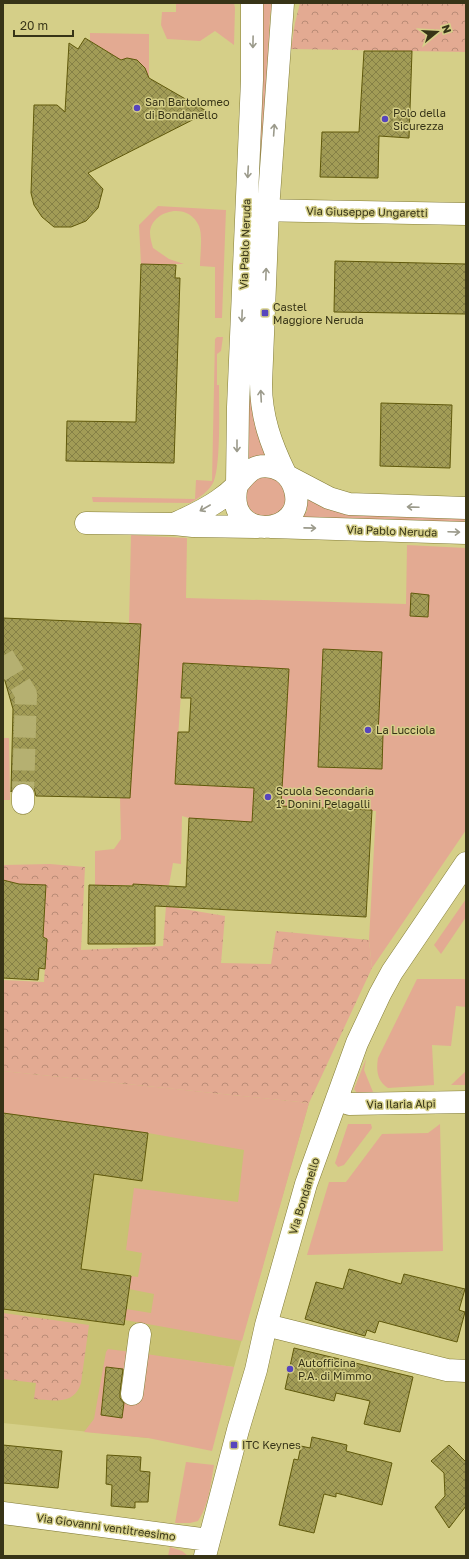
<svg xmlns="http://www.w3.org/2000/svg" width="469" height="1559" font-family="'Golos Text',sans-serif">
<style>
.built{fill:#c9c273}
.grass{fill:#e3aa92}
.park{fill:url(#park-crowns)}
.building{fill:url(#building-cross-hatch);stroke:#60590b}
.lines{fill:none;stroke-linecap:round;stroke-linejoin:round}
.minor-tunnel{stroke:#b5b071;stroke-width:22;stroke-dasharray:22 11;stroke-linecap:butt}
.minor-casing{stroke:#837c36;stroke-width:23}
.minor{stroke:#fff;stroke-width:22}
.oneway{stroke:#9b9a8b}
.poi-dot{fill:#5745bd;stroke:#d5cf88;stroke-width:1.5}
.labels{text-anchor:middle;stroke-width:3;stroke-linejoin:round;paint-order:stroke}
.poi-label{font-size:11px;fill:#373417;stroke:#d5cf88;text-anchor:start}
.street-label{font-size:11px;fill:#373417;stroke:#d5cf88}
</style>
<defs>
<pattern id="park-crowns" width="20" height="18" patternUnits="userSpaceOnUse"><rect width="20" height="18" fill="#e3aa92"/><path d="M2 6a3 3 0 1 1 6 0M12 15a3 3 0 1 1 6 0" fill="none" stroke="#b98b76"/></pattern>
<pattern id="building-cross-hatch" width="8" height="8" patternUnits="userSpaceOnUse"><rect width="8" height="8" fill="#a29c56"/><path d="M0 0l8 8M0 8l8-8" fill="none" stroke="#858046"/></pattern>
</defs>
<rect width="100%" height="100%" fill="#d5cf88"/>
<!-- built -->
<path class="built" d="M3 1071 309 1103 234 1367 161 1357 148 1438 3 1423Z"/>
<!-- grass -->
<path class="grass" d="M176 3H234L235 8 234 45 215 31 200 41 167 39 161 25 162 12H176Z
M261 3H273L270 15 262 188H258L263 15Z
M90 33 149 34V78C143 65 137 56 121 60L90 41Z
M158 206 226 210 222 318H215V267L200 266C200 255 203 236 199 226 188 200 150 211 150 233 150 238 152 244 153 248L169 259 184 264H141L139 225Z
M255 258 269 458 245 465Z
M217 337H223L221 351 217 354V385H219C219 405 221 468 213 483 208 492 199 498 190 503L93 502 92 497 195 499 196 480 212 481 215 339Z
M266 475 285 485 286 505 277 516H257C242 502 242 497 252 480Z
M307 496 465 518 464 523 299 520 307 511Z
M131 535 187 538 186 598 406 604 407 545 466 548V830L372 968 369 940 376 811 281 806 288 669 183 663 175 783 254 788 252 822 189 818 182 816 181 864 173 863 169 885H95V851L114 849 121 839 120 798H130L141 624H129Z
M3 738H9L10 800H3Z
M466 899V917L441 954 434 945Z
M417 979H466V1007L456 1006 451 1046 432 1045 434 1085 388 1088C377 1081 376 1070 378 1058Z
M366 1059 364 1070 373 1092 357 1093 354 1089Z
M3 1071 309 1103 242 1341 125 1320 126 1309 151 1313 154 1294 129 1289 131 1276 138 1277 142 1253 126 1250 134 1188 238 1202 244 1150 148 1133 3 1113Z
M466 1071V1085H451Z
M348 1124H371L372 1128 344 1165 338 1167 335 1163Z
M440 1124 443 1251 307 1255 329 1182H346L382 1134 428 1133Z
M108 1349 131 1352 128 1370 106 1367 101 1415 122 1418 124 1399 146 1354 234 1367 212 1451 148 1438 84 1432 94 1419 106 1352Z
M186 1462 214 1465C211 1483 209 1505 198 1521L190 1523H175Z
M170 1547 182 1551 188 1556H168Z"/>
<!-- park -->
<path class="park" d="M300 3H466V52L291 49 295 23Z
M50 864 85 867 81 950 163 946 166 906 225 916 221 963 271 964 276 931 369 940 372 968 309 1103 3 1071V980L44 982 47 939 43 937 46 886 19 884 3 881V865Z
M3 1313 89 1325 81 1383C74 1406 53 1400 34 1399L36 1383 3 1379Z"/>
<!-- building -->
<path class="building" d="M85 38 121 60 127 58 137 60 145 68 149 78 208 112 88 173 103 189 98 208 86 221 71 227H54L42 217 34 205 31 193 34 105H57L65 112 69 43 78 49Z
M364 51H412L409 138 379 136 378 178 320 177 322 132H359Z
M335 261 466 264V314L334 312Z
M141 264 176 265 175 278H180L174 463 66 461 67 421 136 422Z
M381 403 452 405 450 468 380 466Z
M411 593 429 595 428 617 410 616Z
M3 618 141 624 130 798 36 796 34 788 29 784 23 783 16 784 11 792 13 709 3 674Z
M323 649 382 652 378 734H383L382 769 318 767Z
M183 663 289 669 281 806 372 810 366 917 155 906V944H88L89 885 133 886V884L186 887 189 818 252 822 254 788 175 784 178 732H189L191 698H181Z
M3 880 19 884 46 885 43 937 47 939 45 969 39 968 38 980 3 978Z
M3 1113 148 1133 142 1181 94 1174 81 1269 131 1276 124 1325 3 1309Z
M349 1269 401 1284 404 1274 465 1289 459 1310 465 1312 457 1342 379 1321 375 1333 367 1330 365 1336 305 1319 316 1282 343 1289Z
M294 1348 413 1377 400 1432 364 1424 370 1401 336 1393 334 1401 285 1389Z
M106 1367 123 1369 120 1392V1398L124 1403 122 1418 101 1415Z
M312 1437 347 1445 346 1451 392 1463 382 1505 336 1493V1497L324 1494 314 1533 279 1525 294 1459 298 1460 301 1446 310 1448Z
M3 1445 62 1451 58 1488 3 1483Z
M449 1445 466 1462V1506L449 1528 435 1507 445 1496 444 1473 431 1461Z
M107 1455 141 1457 140 1471 150 1472 148 1502H135V1508L111 1506 112 1485 106 1484Z"/>
<g class="lines">
<!-- minor-tunnel -->
<path class="minor-tunnel" d="M3 656 26 694 23 795"/>
<defs>
<path id="minor" d="M252 3V80L238 407 237 485C223 544 308 536 295 490 293 482 289 476 282 471 275 467 266 465 258 467 247 470 243 479 236 486 231 491 225 496 219 500 205 510 189 517 174 524L193 526 258 527
M283 3 268 210 261 384C261 417 271 444 285 473
M253 210 466 214
M289 477 329 498 349 504 466 508
M86 523 174 524
M271 527 466 533
M23 803V795
M337 1098 349 1104 466 1102
M266 1325 447 1370 466 1371
M132 1394 140 1334
M3 1513 209 1540
M205 1556 238 1430 256 1370 266 1325 306 1184 357 1043 380 994 392 972 466 863"/>
</defs>
<!-- minor casing -->
<use href="#minor" class="minor-casing"/>
<!-- minor -->
<use href="#minor" class="minor"/>
</g>
<!-- one-way arrows -->
<defs><path id="oneway-shaft" d="M-6 0H5M1.5-3L5.5 0L1.5 3" fill="none" stroke-width="1.6" stroke-linecap="round" stroke-linejoin="round"/></defs>
<g class="oneway">
<use href="#oneway-shaft" transform="translate(253 42) rotate(91)"/>
<use href="#oneway-shaft" transform="translate(274 130) rotate(-86)"/>
<use href="#oneway-shaft" transform="translate(248 172) rotate(93)"/>
<use href="#oneway-shaft" transform="translate(266 274) rotate(-88)"/>
<use href="#oneway-shaft" transform="translate(242 316) rotate(92)"/>
<use href="#oneway-shaft" transform="translate(261 396) rotate(-93)"/>
<use href="#oneway-shaft" transform="translate(237 446) rotate(90)"/>
<use href="#oneway-shaft" transform="translate(413 507) rotate(-178)"/>
<use href="#oneway-shaft" transform="translate(205 508) rotate(150)"/>
<use href="#oneway-shaft" transform="translate(310 528) rotate(1)"/>
<use href="#oneway-shaft" transform="translate(454 532) rotate(2)"/>
</g>
<!-- markers -->
<g class="poi-dot">
<circle cx="137" cy="108" r="4"/>
<circle cx="385" cy="119" r="4"/>
<rect x="261" y="309" width="8" height="8" rx="2"/>
<circle cx="368" cy="730" r="4"/>
<circle cx="268" cy="797" r="4"/>
<circle cx="290" cy="1369" r="4"/>
<rect x="230" y="1441" width="8" height="8" rx="2"/>
</g>
<g class="labels">
<!-- poi labels -->
<g class="poi-label">
<text x="145" y="106">San Bartolomeo<tspan x="145" dy="13">di Bondanello</tspan></text>
<text x="393" y="117">Polo della<tspan x="393" dy="13">Sicurezza</tspan></text>
<text x="273" y="311">Castel<tspan x="273" dy="13">Maggiore Neruda</tspan></text>
<text x="376" y="734">La Lucciola</text>
<text x="276" y="795">Scuola Secondaria<tspan x="276" dy="13">1° Donini Pelagalli</tspan></text>
<text x="298" y="1367">Autofficina<tspan x="298" dy="13">P.A. di Mimmo</tspan></text>
<text x="242" y="1449">ITC Keynes</text>
</g>
<!-- street labels -->
<g class="street-label">
<text transform="translate(367 212) rotate(1)" y="4">Via Giuseppe Ungaretti</text>
<text transform="translate(245 244) rotate(-88)" y="4">Via Pablo Neruda</text>
<text transform="translate(392 531) rotate(2)" y="4">Via Pablo Neruda</text>
<text transform="translate(401 1104) rotate(-1)" y="4">Via Ilaria Alpi</text>
<text transform="translate(304 1196) rotate(-73)" y="4">Via Bondanello</text>
<text transform="translate(106 1527) rotate(8)" y="4">Via Giovanni ventitreesimo</text>
</g>
</g>
<!-- border -->
<rect width="469" height="1559" fill="none" stroke="#373417" stroke-width="8"/>
<!-- north arrow -->
<g transform="translate(437 32) rotate(72)" stroke="#d5cf88" stroke-width="3" paint-order="stroke">
<path d="M0-3L7 15L0 10L-7 15Z" fill="#373417"/>
<text y="-6" font-size="11" font-weight="bold" text-anchor="middle" fill="#373417">N</text>
</g>
<!-- scale -->
<path d="M14 30v6h59v-6" fill="none" stroke="#373417" stroke-width="2"/>
<text x="20" y="30" font-size="12" fill="#373417" stroke="#d5cf88" stroke-width="3" paint-order="stroke">20 m</text>
</svg>
